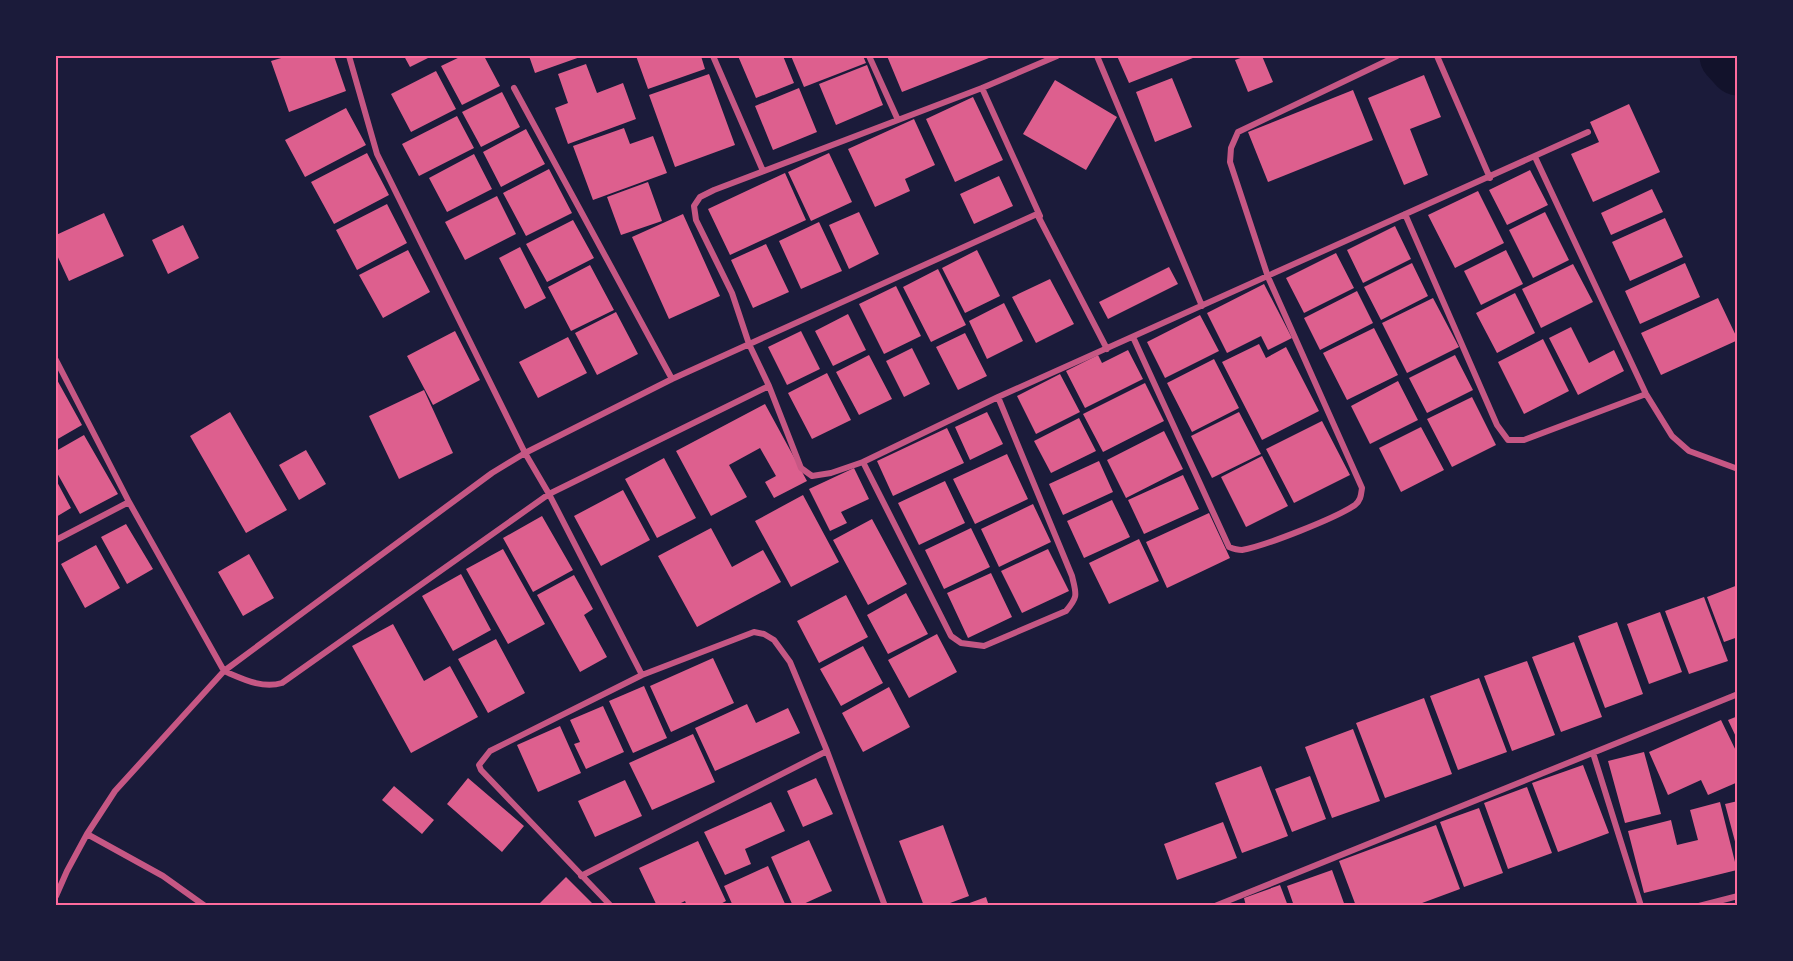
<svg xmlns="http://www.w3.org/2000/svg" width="1793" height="961" font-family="Montserrat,sans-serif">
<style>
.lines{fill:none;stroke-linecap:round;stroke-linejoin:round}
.river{stroke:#12122b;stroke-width:57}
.building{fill:#dd5f8e}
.minor{stroke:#c65784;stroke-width:6}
.neatline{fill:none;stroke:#ff6b9d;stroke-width:2}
</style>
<rect width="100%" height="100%" fill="#1b1b3a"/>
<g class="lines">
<!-- river -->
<path class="river" d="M1728 56 1738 67"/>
</g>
<!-- building -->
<path class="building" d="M288 56H334L346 91 289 112 271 61Z
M404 56H432L410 67Z
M462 56H484L500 86 462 105 441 66Z
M529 56H583L535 73Z
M636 56H701L705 69 648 89Z
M738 56H783L794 83 756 98Z
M791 56H863L866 63 804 87Z
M887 56H994L902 92Z
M1117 56H1198L1129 83Z
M1246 56H1262L1273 82 1248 92 1235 60Z
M586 64 597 93 623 83 636 119 568 144 555 108 568 103 558 74Z
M867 65 883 105 836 125 819 84Z
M436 71 456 109 411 132 391 94Z
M709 74 735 145 675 167 649 95Z
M1424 75 1441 117 1410 129 1428 175 1404 185 1368 98Z
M1172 78 1192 127 1155 142 1136 92Z
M1055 80 1117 117 1086 170 1023 134Z
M799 88 817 132 773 150 755 106Z
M1353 90 1373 140 1268 182 1248 132Z
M502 92 520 127 481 147 462 112Z
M973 97 1003 160 955 182 926 119Z
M1629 104 1660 172 1593 202 1571 154 1599 142 1590 122Z
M346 108 366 145 305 177 285 140Z
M457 116 474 148 419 176 402 144Z
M914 119 935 165 905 179 910 191 875 207 848 149Z
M624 128 630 144 653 136 667 173 593 200 573 146Z
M526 129 545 164 501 187 483 152Z
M367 153 389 195 334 224 311 182Z
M829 153 852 202 811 221 788 172Z
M474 154 492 189 447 212 429 178Z
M549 169 572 213 526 236 503 193Z
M1530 170 1548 205 1507 225 1489 190Z
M785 173 806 220 730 255 708 209Z
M999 176 1013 206 974 224 960 194Z
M648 182 662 221 621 235 607 197Z
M1652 189 1663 212 1611 235 1601 213Z
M1478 191 1504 243 1455 268 1428 215Z
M497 196 516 234 465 260 445 222Z
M387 204 407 243 357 270 336 230Z
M859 212 879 254 849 269 829 225Z
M1545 212 1569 260 1533 278 1509 230Z
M104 213 124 256 69 281 56 253V235Z
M683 214 720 296 669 319 632 237Z
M1665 218 1683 257 1630 281 1612 242Z
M573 220 594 258 547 282 526 244Z
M819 222 842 271 801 289 779 241Z
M183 225 199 258 168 274 152 240Z
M1395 226 1411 259 1363 283 1347 250Z
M766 244 789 292 753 308 731 260Z
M520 247 546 298 525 309 499 258Z
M408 250 430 292 383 318 359 275Z
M977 250 1000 296 965 313 942 268Z
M1506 250 1523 284 1481 305 1464 271Z
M1336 253 1354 288 1304 313 1286 278Z
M1412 263 1428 296 1381 320 1364 287Z
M1685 263 1700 297 1640 324 1625 291Z
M1573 264 1593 302 1541 328 1522 289Z
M590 265 614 310 571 331 548 287Z
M1169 267 1178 284 1108 319 1099 302Z
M938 269 966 325 931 342 903 287Z
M1050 279 1074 324 1036 343 1012 297Z
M1264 284 1292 338 1268 350 1261 336 1227 353 1207 313Z
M896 286 921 336 884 354 859 304Z
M1357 291 1373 323 1320 350 1304 318Z
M1515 293 1535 333 1497 353 1476 313Z
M1433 298 1459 347 1407 373 1382 323Z
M1718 298 1738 340 1661 375 1641 333Z
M1004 303 1023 341 987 359 969 321Z
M616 312 638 354 597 375 575 333Z
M848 314 866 350 833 366 815 331Z
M1200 315 1219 351 1165 378 1147 342Z
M1571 327 1589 363 1614 350 1624 371 1578 395 1549 338Z
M1374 328 1398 375 1347 400 1323 353Z
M455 331 480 380 433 405 407 356Z
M801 331 820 369 787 385 768 347Z
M965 333 987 376 958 390 936 347Z
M568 337 587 373 538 398 519 362Z
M1543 339 1569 391 1524 414 1498 362Z
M1259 344 1266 358 1286 347 1319 411 1262 440 1222 362Z
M912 348 930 384 904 397 886 361Z
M1128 350 1143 379 1085 408 1066 371 1098 355 1102 363Z
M869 355 892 399 859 415 836 372Z
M1455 355 1473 390 1427 413 1409 378Z
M1214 359 1239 408 1192 432 1167 383Z
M827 373 851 420 812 439 788 393Z
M1060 374 1080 412 1036 434 1017 396Z
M56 378 82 425 56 440Z
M1398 381 1418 420 1370 444 1351 406Z
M1145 383 1164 421 1103 452 1083 414Z
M424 390 453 453 399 479 369 416Z
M1472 397 1496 445 1452 467 1427 419Z
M765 404 807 481 774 498 765 482 776 476 760 448 729 465 747 497 711 516 676 451Z
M230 412 287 510 246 533 190 436Z
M987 412 1003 444 970 460 955 427Z
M1239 412 1261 454 1212 478 1191 436Z
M1079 418 1096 451 1051 473 1034 441Z
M1322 421 1350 475 1294 503 1266 449Z
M1421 427 1444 470 1401 492 1379 448Z
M947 428 964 463 893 496 877 461Z
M1164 431 1183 469 1126 498 1107 460Z
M84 435 118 494 80 514 56 471V451Z
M306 450 326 484 299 500 279 465Z
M1007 454 1028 499 975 524 953 479Z
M1262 456 1288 506 1246 527 1221 477Z
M664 458 696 518 657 538 625 479Z
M1099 461 1113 492 1063 515 1049 484Z
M854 468 869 499 841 512 847 523 830 531 809 489Z
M1183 475 1199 509 1144 534 1128 500Z
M56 480 71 508 56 517Z
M945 481 965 523 919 545 898 503Z
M623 490 650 540 601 566 574 516Z
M803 495 839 562 791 587 755 521Z
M1112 500 1130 537 1084 558 1067 521Z
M1033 504 1051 542 999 567 981 529Z
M1209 513 1230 558 1167 588 1146 542Z
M542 516 573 570 533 592 503 538Z
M872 519 907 584 868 605 833 540Z
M126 524 153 569 127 584 101 537Z
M711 528 732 567 763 550 781 582 697 627 658 556Z
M971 528 990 567 944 589 925 550Z
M1139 539 1159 581 1109 604 1089 563Z
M96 545 120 588 85 608 61 564Z
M503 549 545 624 508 644 466 569Z
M1048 549 1069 591 1022 613 1001 571Z
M249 554 274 598 243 616 218 572Z
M991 573 1012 617 968 638 947 593Z
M461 574 491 630 453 651 422 596Z
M574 575 593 609 584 615 607 657 580 672 537 595Z
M1738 585V637L1724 642 1707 597Z
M906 593 928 634 888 654 867 615Z
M846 595 868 637 819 663 797 621Z
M1704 597 1728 661 1689 674 1665 611Z
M1660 612 1682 672 1649 684 1627 624Z
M1617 622 1643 694 1605 708 1578 636Z
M393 624 424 681 450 666 478 717 411 753 352 646Z
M937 634 957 672 909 698 888 660Z
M496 639 525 693 488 713 458 659Z
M1574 642 1602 717 1561 732 1532 657Z
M863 646 883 683 841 706 820 669Z
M713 658 734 703 671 732 650 686Z
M1527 661 1555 735 1512 751 1484 676Z
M1479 678 1507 752 1458 770 1430 696Z
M644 686 667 738 633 753 609 701Z
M889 687 910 727 863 752 842 713Z
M1424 698 1452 774 1385 798 1356 723Z
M747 704 756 723 788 708 800 733 715 771 695 728Z
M603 706 624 752 586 769 574 744 580 742 570 720Z
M1738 716V741L1728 720Z
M1721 720 1738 755V782L1708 795 1701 780 1668 795 1649 752Z
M560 726 581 773 538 792 517 745Z
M1353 729 1380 801 1332 818 1305 747Z
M693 734 715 782 652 810 629 763Z
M1644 752 1661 814 1625 823 1608 761Z
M1583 765 1609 833 1558 852 1532 783Z
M1261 766 1288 836 1242 853 1215 783Z
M1310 776 1326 819 1292 832 1275 789Z
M468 778 524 826 502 852 447 804Z
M816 778 833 814 803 827 787 791Z
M625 780 642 816 595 837 578 801Z
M394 786 434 820 422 834 382 800Z
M1527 787 1552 853 1508 869 1484 803Z
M1738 801V849H1737L1725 804Z
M771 802 785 831 745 849 751 864 725 875 704 832Z
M1720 802 1737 870 1644 893 1628 831 1671 820 1677 845 1698 840 1690 810Z
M1479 808 1503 873 1464 887 1440 822Z
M1223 822 1237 858 1177 880 1164 844Z
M943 825 969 896 942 906H924L899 841Z
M1436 825 1460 889 1414 906H1356L1339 861Z
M809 840 832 891 799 906H793L771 857Z
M698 841 726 901 717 906H687L685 901 675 906H657L639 868Z
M768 866 786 906H733L724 886Z
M1332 870 1345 906H1294L1287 886Z
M566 877 595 906H537Z
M1280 885 1288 906H1246L1244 898Z
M986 897 989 906H964V905Z"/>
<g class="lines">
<!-- minor -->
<path class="minor" d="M349 56 377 154 525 453 549 494 642 675
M713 56 763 171
M869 56 898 120
M1057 56 982 88 714 190 700 197 694 206 696 220 732 293 749 344 769 386 801 468 812 476 831 473 863 462 998 397 1588 132
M1097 56 1202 306
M1437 56 1490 178
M514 88 672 379
M982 88 1040 216
M1535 157 1646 394 1672 436 1689 451 1738 469
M1405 214 1497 425 1508 440H1524L1646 394
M1133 337 1229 547C1234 549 1237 550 1242 550 1265 546 1336 518 1355 505 1361 500 1361 495 1362 488L1268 277 1230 162 1231 148 1238 132 1397 56
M56 360 129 502 224 671C243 679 262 689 282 683L549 494 769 386
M863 462 951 636 961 643 984 646 1066 611C1079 596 1076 594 1072 576L998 397
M56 540 129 502
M1593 753 1641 906
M87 834 163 876 205 906
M581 876 827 751
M56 896 67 871 87 834 115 791 224 671 492 473 525 453 672 379 1037 214 1107 349
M56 905V906
M611 906 481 770 479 765 490 751 642 675 754 632 764 634 774 640 790 662 827 751 885 906
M1215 906 1738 694
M1699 906 1738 896"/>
</g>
<!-- border -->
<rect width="1793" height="961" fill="none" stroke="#1b1b3a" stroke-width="114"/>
<rect x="57" y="57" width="1679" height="847" class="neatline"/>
</svg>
